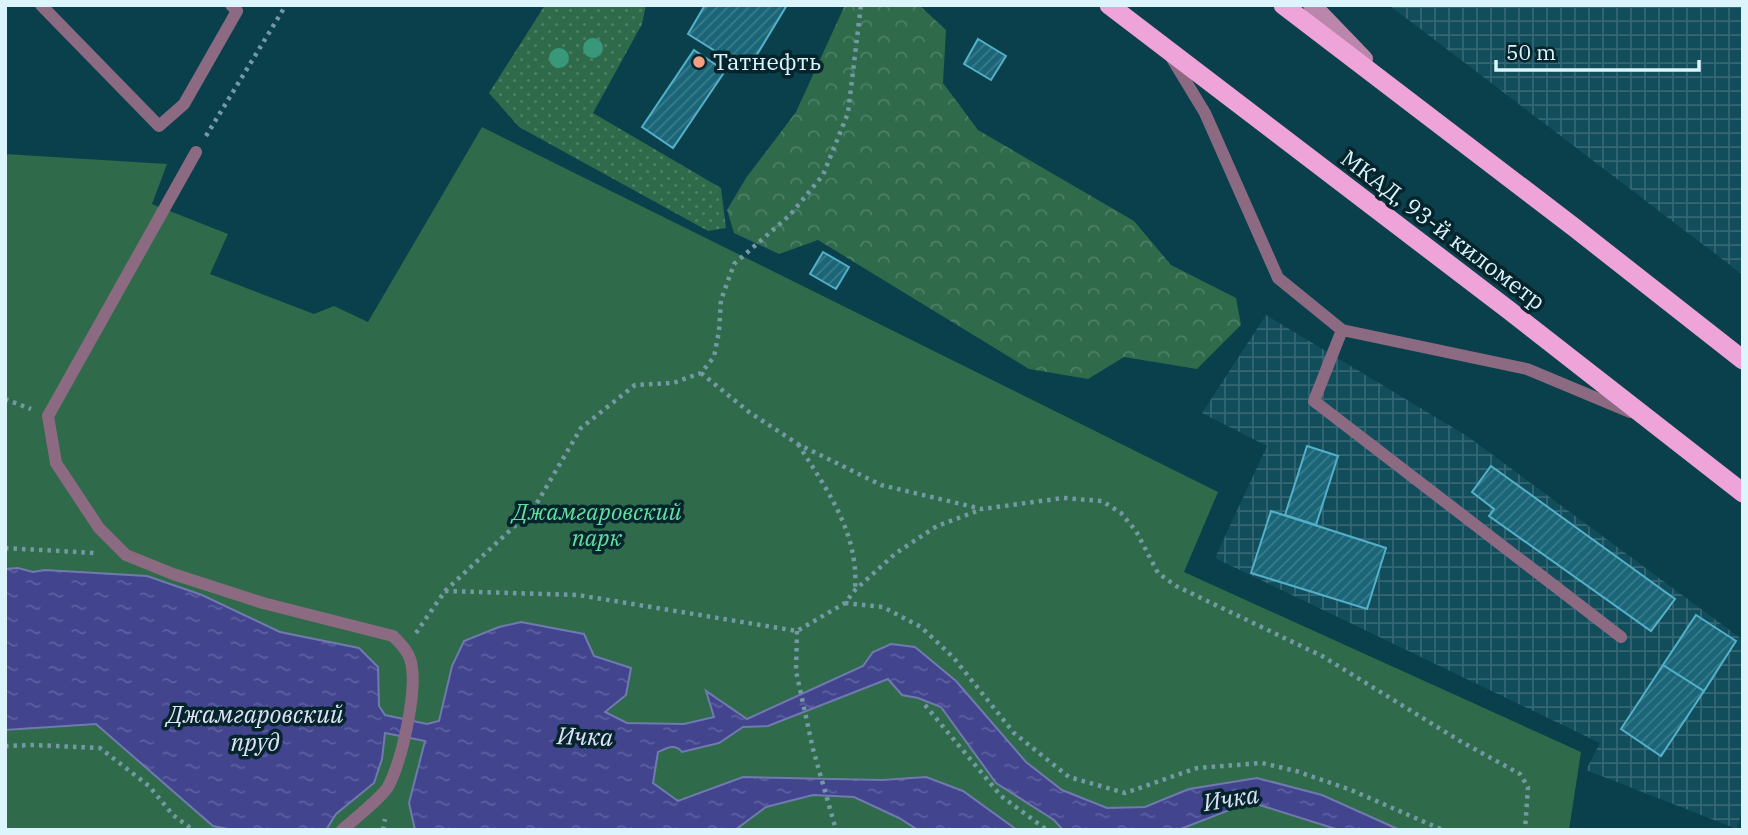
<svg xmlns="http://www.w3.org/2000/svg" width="1748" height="835" font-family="'IBM Plex Serif',serif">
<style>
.industrial{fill:url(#industrial-grid)}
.grass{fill:url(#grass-dots)}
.forest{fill:url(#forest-crowns)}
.park{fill:#2f6a4b}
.water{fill:url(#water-ripples);stroke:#707aaf;stroke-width:2}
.building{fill:url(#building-hatch);stroke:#54b0c9;stroke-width:2}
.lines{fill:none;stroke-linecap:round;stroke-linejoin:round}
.path{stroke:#739aa4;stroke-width:4.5;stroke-dasharray:3.5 5;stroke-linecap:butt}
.service{stroke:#8c6b82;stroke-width:12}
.secondary{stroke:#bb86ab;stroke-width:18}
.trunk{stroke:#eea4d8;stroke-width:19}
.tree{fill:#3a987a}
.poi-dot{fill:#f39f84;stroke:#06242c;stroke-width:2.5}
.labels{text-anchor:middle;stroke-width:7;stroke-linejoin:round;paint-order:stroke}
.poi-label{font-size:23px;fill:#dcf5fd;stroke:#06242c;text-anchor:start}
.street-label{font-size:23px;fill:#dcf5fd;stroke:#06242c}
.park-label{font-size:23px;font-style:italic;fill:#61e1a0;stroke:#06242c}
.water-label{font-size:24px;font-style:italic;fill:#dfe3f8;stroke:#06242c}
</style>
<defs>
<pattern id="industrial-grid" width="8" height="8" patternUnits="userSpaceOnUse" patternTransform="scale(1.75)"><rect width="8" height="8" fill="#124d5b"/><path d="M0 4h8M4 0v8" fill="none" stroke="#346773"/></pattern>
<pattern id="grass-dots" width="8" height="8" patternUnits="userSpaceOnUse" patternTransform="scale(1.75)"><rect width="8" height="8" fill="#2f6a4b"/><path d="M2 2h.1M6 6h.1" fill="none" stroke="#4d8066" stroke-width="1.8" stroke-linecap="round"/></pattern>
<pattern id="forest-crowns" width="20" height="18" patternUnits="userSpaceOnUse" patternTransform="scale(1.75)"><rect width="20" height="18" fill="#2f6a4b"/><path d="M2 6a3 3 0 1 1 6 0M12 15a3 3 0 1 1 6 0" fill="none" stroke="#4d8066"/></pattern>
<pattern id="water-ripples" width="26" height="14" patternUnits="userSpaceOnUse" patternTransform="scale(1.75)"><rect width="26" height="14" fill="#42458e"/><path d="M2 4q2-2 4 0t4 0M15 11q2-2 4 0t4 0" fill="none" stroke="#5d609f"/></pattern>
<pattern id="building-hatch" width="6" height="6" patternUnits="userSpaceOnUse" patternTransform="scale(1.75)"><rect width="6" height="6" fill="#1a6577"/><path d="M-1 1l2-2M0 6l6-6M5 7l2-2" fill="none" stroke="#3b7c8b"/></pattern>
</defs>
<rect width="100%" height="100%" fill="#0a3f4c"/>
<!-- industrial -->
<path class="industrial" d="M1389 5H1743V275Z
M1266 315 1467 436 1743 640V807L1737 829 1586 770 1600 743 1215 558 1267 446 1202 413Z"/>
<!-- grass -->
<path class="grass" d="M545 5H646L642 24 593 113 721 188 726 228 708 231 519 127 489 93Z"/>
<!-- forest -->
<path class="forest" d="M845 5H919L946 30 943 83 978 130 1134 221 1171 265 1236 298 1241 325 1197 369 1124 357 1088 379 1029 369 818 240 779 254 734 233 727 210 746 178 796 112Z"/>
<!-- park -->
<path class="park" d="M482 127 1218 492 1184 572 1581 752 1569 830H5V154L167 164 152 204 228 234 210 274 314 314 334 306 368 322Z"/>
<!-- water -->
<path class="water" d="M18 568 33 572 45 570 147 576 202 595 280 632 359 648 378 667 379 706 385 715 427 724 439 721 452 666 464 641 499 627 521 622 584 634 594 656 631 668 626 695 605 712 627 723 684 724 714 717 706 691 747 719 863 666 873 652 891 644 915 647 956 681 1026 762 1062 790 1107 808 1145 807 1189 789 1257 778 1322 795 1400 830H1339L1250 802 1178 830H1063L1054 820 996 783 941 707 918 698 902 695 888 679 768 726 743 727 719 743 682 752C675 743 667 748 658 752L653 783 678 801 743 777 882 780 926 777 963 791 1017 830H918L899 818 854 797 813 795 766 807 735 830H415L409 803 425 741 385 733 382 759 374 783 336 814 326 830H233L213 826 96 724 5 730V569Z"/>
<!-- building -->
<path class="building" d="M705 5H787L747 71 688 34Z
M978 39 1006 56 991 80 964 64Z
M694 50 725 71 673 148 642 127Z
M823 252 849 267 836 289 810 274Z
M1307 446 1338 456 1316 525 1285 515Z
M1491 466 1675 599 1651 631 1489 516 1494 509 1472 492Z
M1271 511 1386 548 1367 609 1251 573Z
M1696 615 1736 641 1704 691 1663 665Z
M1663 665 1704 691 1661 756 1621 729Z"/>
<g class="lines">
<!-- path -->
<path class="path" d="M206 136 286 5
M701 373 749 412 798 444 881 485 982 509 1063 498 1102 501 1121 513 1136 531 1158 573 1176 586 1322 656 1460 741 1520 774 1528 787 1525 830
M5 399 31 409
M798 444C827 490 859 533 855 589
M5 548 95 553
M445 591 534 508 581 428 635 385 673 383 701 373 714 357 719 331 721 300 734 264 790 215 823 175 848 113 861 5
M845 603 883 607 921 627 953 657 1014 733 1069 777 1125 793 1197 768 1262 763 1296 771 1351 790 1443 830
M797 631 796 671 813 749 836 830
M416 633 445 591 578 595 797 631 845 603 855 590 896 553 937 526 980 510
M925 705 1001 796 1047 830
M5 746 34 745 100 748 149 786 173 815 193 830
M383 830 385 819"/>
<!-- service -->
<path class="service" d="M41 5 159 126 184 104 237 11 231 5
M1171 57 1205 113 1278 278 1342 330 1527 369 1630 412
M196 152 48 416 56 463 99 528 126 555 173 574 263 603 393 636C402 645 411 654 412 668 416 696 402 759 389 785 384 796 353 820 342 830
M1342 330 1314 401 1621 637"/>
<!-- secondary -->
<path class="secondary" d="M1312 5 1364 59"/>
<!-- trunk -->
<path class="trunk" d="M1109 5 1510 311 1743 493
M1283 5 1575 228 1743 360"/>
</g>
<!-- trees -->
<g class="tree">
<circle cx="593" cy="48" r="10"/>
<circle cx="559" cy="58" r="10"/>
</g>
<!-- markers -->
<circle class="poi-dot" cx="699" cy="62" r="7"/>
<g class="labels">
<!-- poi labels -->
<g class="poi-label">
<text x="713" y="70">Татнефть</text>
</g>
<!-- street labels -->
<g class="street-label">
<text transform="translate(1443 230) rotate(37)" y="8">МКАД, 93-й километр</text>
</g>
<!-- park labels -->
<g class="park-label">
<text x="597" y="520">Джамгаровский<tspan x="597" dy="26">парк</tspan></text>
</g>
<!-- water labels -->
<g class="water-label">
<text x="255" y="723">Джамгаровский<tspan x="255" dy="28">пруд</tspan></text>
<text transform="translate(585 737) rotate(2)" y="8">Ичка</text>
<text transform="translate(1231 799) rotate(-9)" y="8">Ичка</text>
</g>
</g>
<!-- border -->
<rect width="1748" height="835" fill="none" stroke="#dcf5fd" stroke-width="14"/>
<!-- scale -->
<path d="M1496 60v10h203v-10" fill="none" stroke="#dcf5fd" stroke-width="3.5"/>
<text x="1506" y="60" font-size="21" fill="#dcf5fd" stroke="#06242c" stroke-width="5" paint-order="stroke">50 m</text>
</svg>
